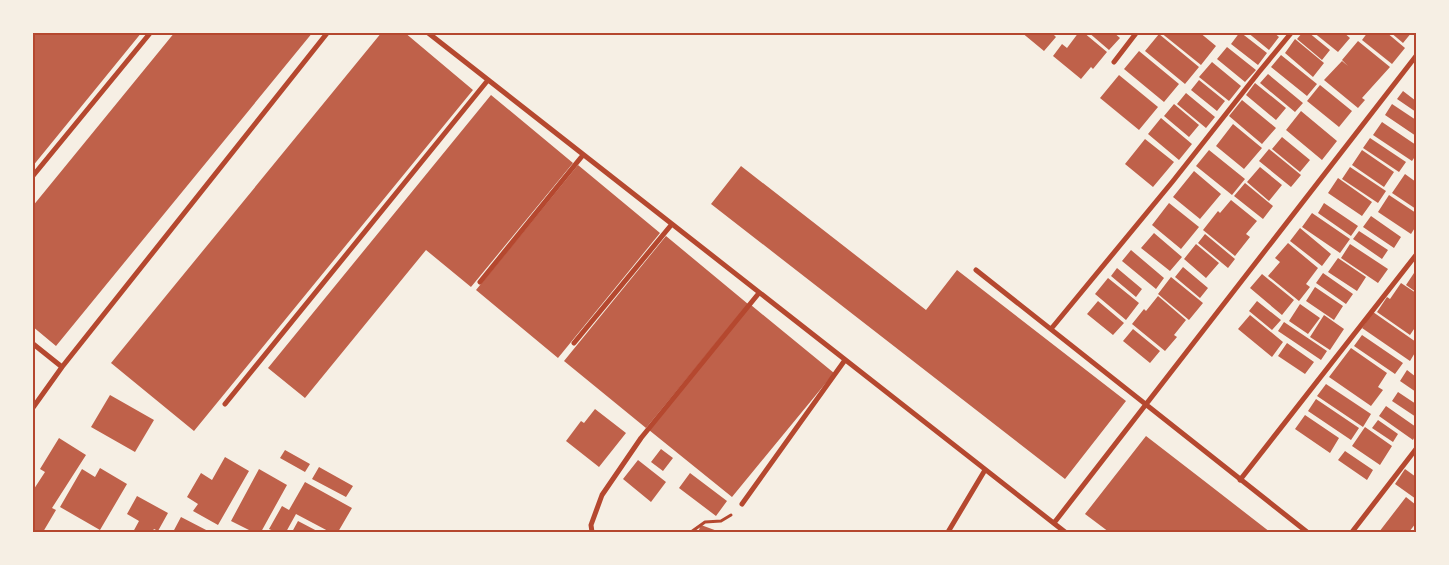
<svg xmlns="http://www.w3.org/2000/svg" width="1449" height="565" font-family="'IBM Plex Sans',sans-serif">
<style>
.building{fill:#bf614a}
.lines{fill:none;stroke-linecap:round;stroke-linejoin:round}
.path{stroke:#b5482f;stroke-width:3}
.minor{stroke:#b5482f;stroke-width:5}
.neatline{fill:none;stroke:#b5482f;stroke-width:2}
</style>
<rect width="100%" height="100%" fill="#f6efe4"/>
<!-- building -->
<path class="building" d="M32 32H142L32 167Z
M175 32H313L56 346 32 326V207Z
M382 32H404L473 90 194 431 111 363Z
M1021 32H1051L1056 37 1044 51Z
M1079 32H1083L1107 52 1093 69 1091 67 1081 79 1053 56 1062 44 1067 48Z
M1088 32H1113L1120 38 1109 50Z
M1160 32H1199L1216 46 1201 65Z
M1240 32 1267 53 1258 65 1231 44Z
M1247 32H1273L1279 37 1269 50Z
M1303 32H1308L1330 50 1322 60 1297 39Z
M1313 32H1343L1350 38 1338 52Z
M1368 32H1386L1405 48 1392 64 1362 40Z
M1390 32H1412L1403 43Z
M1159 34 1199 67 1185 84 1145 51Z
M1295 39 1324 63 1313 77 1285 53Z
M1358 41 1390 67 1362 98 1365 100 1358 108 1324 80 1342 61 1348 66 1342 60Z
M1227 47 1256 70 1245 82 1217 59Z
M1139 51 1179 84 1164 102 1124 69Z
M1281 55 1317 84 1307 96 1271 67Z
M1212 62 1241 86 1229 101 1199 77Z
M1268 74 1303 103 1295 112 1260 83Z
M1119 75 1158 107 1139 130 1100 98Z
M1199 80 1225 101 1217 111 1191 90Z
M1255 83 1286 108 1276 120 1246 95Z
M1320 85 1352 111 1339 127 1307 101Z
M1403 91 1416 101V112L1397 99Z
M1186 93 1215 117 1206 128 1177 104Z
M491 95 573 163 471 287 426 250 305 398 268 368Z
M1242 100 1276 128 1262 144 1229 116Z
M1174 104 1199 125 1189 137 1164 116Z
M1392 104 1416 120V136L1385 115Z
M1301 111 1337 141 1322 160 1286 130Z
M1161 118 1192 144 1179 160 1148 134Z
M1382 122 1416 145V155L1412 161 1373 135Z
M1233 124 1262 148 1244 169 1216 146Z
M1282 137 1310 160 1300 172 1272 149Z
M1370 138 1406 162 1399 172 1363 148Z
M1145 139 1174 162 1153 187 1125 164Z
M1269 149 1301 175 1291 187 1259 161Z
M1209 150 1245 179 1232 195 1196 166Z
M1362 150 1394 172 1384 187 1352 165Z
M578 165 660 233 558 358 476 290Z
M741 166 926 310 957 270 1126 401 1065 479 711 204Z
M1260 167 1282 185 1269 201 1247 182Z
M1350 167 1386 191 1378 203 1342 179Z
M1194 171 1221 194 1200 219 1173 197Z
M1405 174 1416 182V209L1392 193Z
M1338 178 1372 202 1362 216 1328 193Z
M1245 183 1273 206 1263 219 1234 196Z
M1389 195 1416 213V226L1411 234 1378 212Z
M1231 200 1257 221 1246 234 1250 237 1235 256 1203 230 1218 211 1220 213Z
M1169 203 1199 227 1181 249 1152 225Z
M1324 203 1358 226 1351 236 1318 213Z
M1312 213 1350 239 1340 253 1302 227Z
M1371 216 1401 237 1394 248 1363 227Z
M1300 228 1331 254 1322 266 1290 241Z
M1359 231 1388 250 1382 259 1353 239Z
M1154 233 1182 257 1170 271 1141 248Z
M1205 234 1235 259 1228 268 1198 243Z
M666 236 748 304 646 428 564 361Z
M1288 243 1318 268 1306 284 1310 287 1299 301 1268 276 1280 262 1275 258Z
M1196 244 1219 263 1206 278 1184 259Z
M1350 244 1388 269 1378 283 1341 258Z
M1131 250 1164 278 1156 289 1122 261Z
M1338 258 1366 277 1357 291 1328 272Z
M1183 267 1208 288 1200 298 1175 277Z
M1117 268 1142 289 1136 297 1111 276Z
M1323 273 1353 294 1346 304 1316 283Z
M1414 273 1416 275V292L1406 285Z
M1262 274 1294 300 1282 315 1250 288Z
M1171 277 1203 303 1189 320 1158 294Z
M1108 278 1139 303 1126 320 1095 294Z
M1401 283 1416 293V326L1410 335 1377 312 1387 297 1390 299Z
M1315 287 1343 306 1334 320 1306 301Z
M1158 296 1186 320 1174 335 1177 337 1165 351 1132 324 1144 309 1146 311Z
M1098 301 1124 323 1113 335 1087 314Z
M1257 301 1281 320 1272 330 1249 311Z
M1300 304 1320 318 1308 334 1289 321Z
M751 305 834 373 732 497 649 430Z
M1373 312 1416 342V351L1410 361 1362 328Z
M1250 315 1283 342 1272 357 1238 329Z
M1324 315 1344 329 1330 350 1310 337Z
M1284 322 1327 351 1321 360 1278 331Z
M1133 329 1160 351 1150 363 1123 341Z
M1362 335 1403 363 1395 374 1354 346Z
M1287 343 1314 362 1305 374 1278 356Z
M1351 348 1387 373 1378 387 1383 390 1371 406 1329 377Z
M1407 370 1416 377V392L1400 381Z
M1326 384 1371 414 1363 427 1317 396Z
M1398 392 1416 404V417L1392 401Z
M110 395 154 420 135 452 91 427Z
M1316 399 1359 428 1351 440 1308 411Z
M1386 406 1416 427V434L1413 440 1379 416Z
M595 409 626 433 599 467 566 441 581 421 584 423Z
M1305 415 1339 438 1330 453 1295 429Z
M1378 420 1398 434 1393 442 1372 428Z
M1365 427 1392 446 1380 465 1352 446Z
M1146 436 1203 480 1270 532H1109L1085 514Z
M59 438 86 455 52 508 56 510 43 532H32V492L45 472 40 469Z
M661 449 673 458 663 471 651 462Z
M285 450 310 464 305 472 280 458Z
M1345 451 1373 470 1367 480 1338 460Z
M225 457 249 471 218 525 193 511 198 504 187 497 201 473 212 480Z
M638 460 666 482 651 502 623 479Z
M319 467 353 486 346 497 312 479Z
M100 468 127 484 100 530 60 507 82 469 95 477Z
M259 469 287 485 261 532H253L231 521Z
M1405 469 1416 477V499L1395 484Z
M690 473 727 501 716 516 679 488Z
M305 482 352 508 338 532H330L296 514 286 532H276L269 529 282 506 289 510Z
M137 496 168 513 158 531 154 529 152 532H133L139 521 127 514Z
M1406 497 1416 505V523L1409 532H1379Z
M181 517 210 532H173Z
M298 521 319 532H292Z
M701 525 720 532H698Z"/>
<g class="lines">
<!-- path -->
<path class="path" d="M691 532 705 522 721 521 731 515"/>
<!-- minor -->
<path class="minor" d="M427 32 1065 532
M1114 62 1137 32
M32 177 151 32
M976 270 1307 532
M480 282 583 155
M1051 329 1173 181 1259 72 1292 32
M32 343 62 367
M574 343 672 224
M225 404 488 80
M32 409 62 367 328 32
M1240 480 1416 255
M742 504 845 360
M1054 523 1416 56
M592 532 591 525 602 495 641 438 759 293
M948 532 985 470
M1352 532 1416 449"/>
</g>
<!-- border -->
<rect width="1449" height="565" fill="none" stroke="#f6efe4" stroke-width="68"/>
<rect x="34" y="34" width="1381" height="497" class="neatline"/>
</svg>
